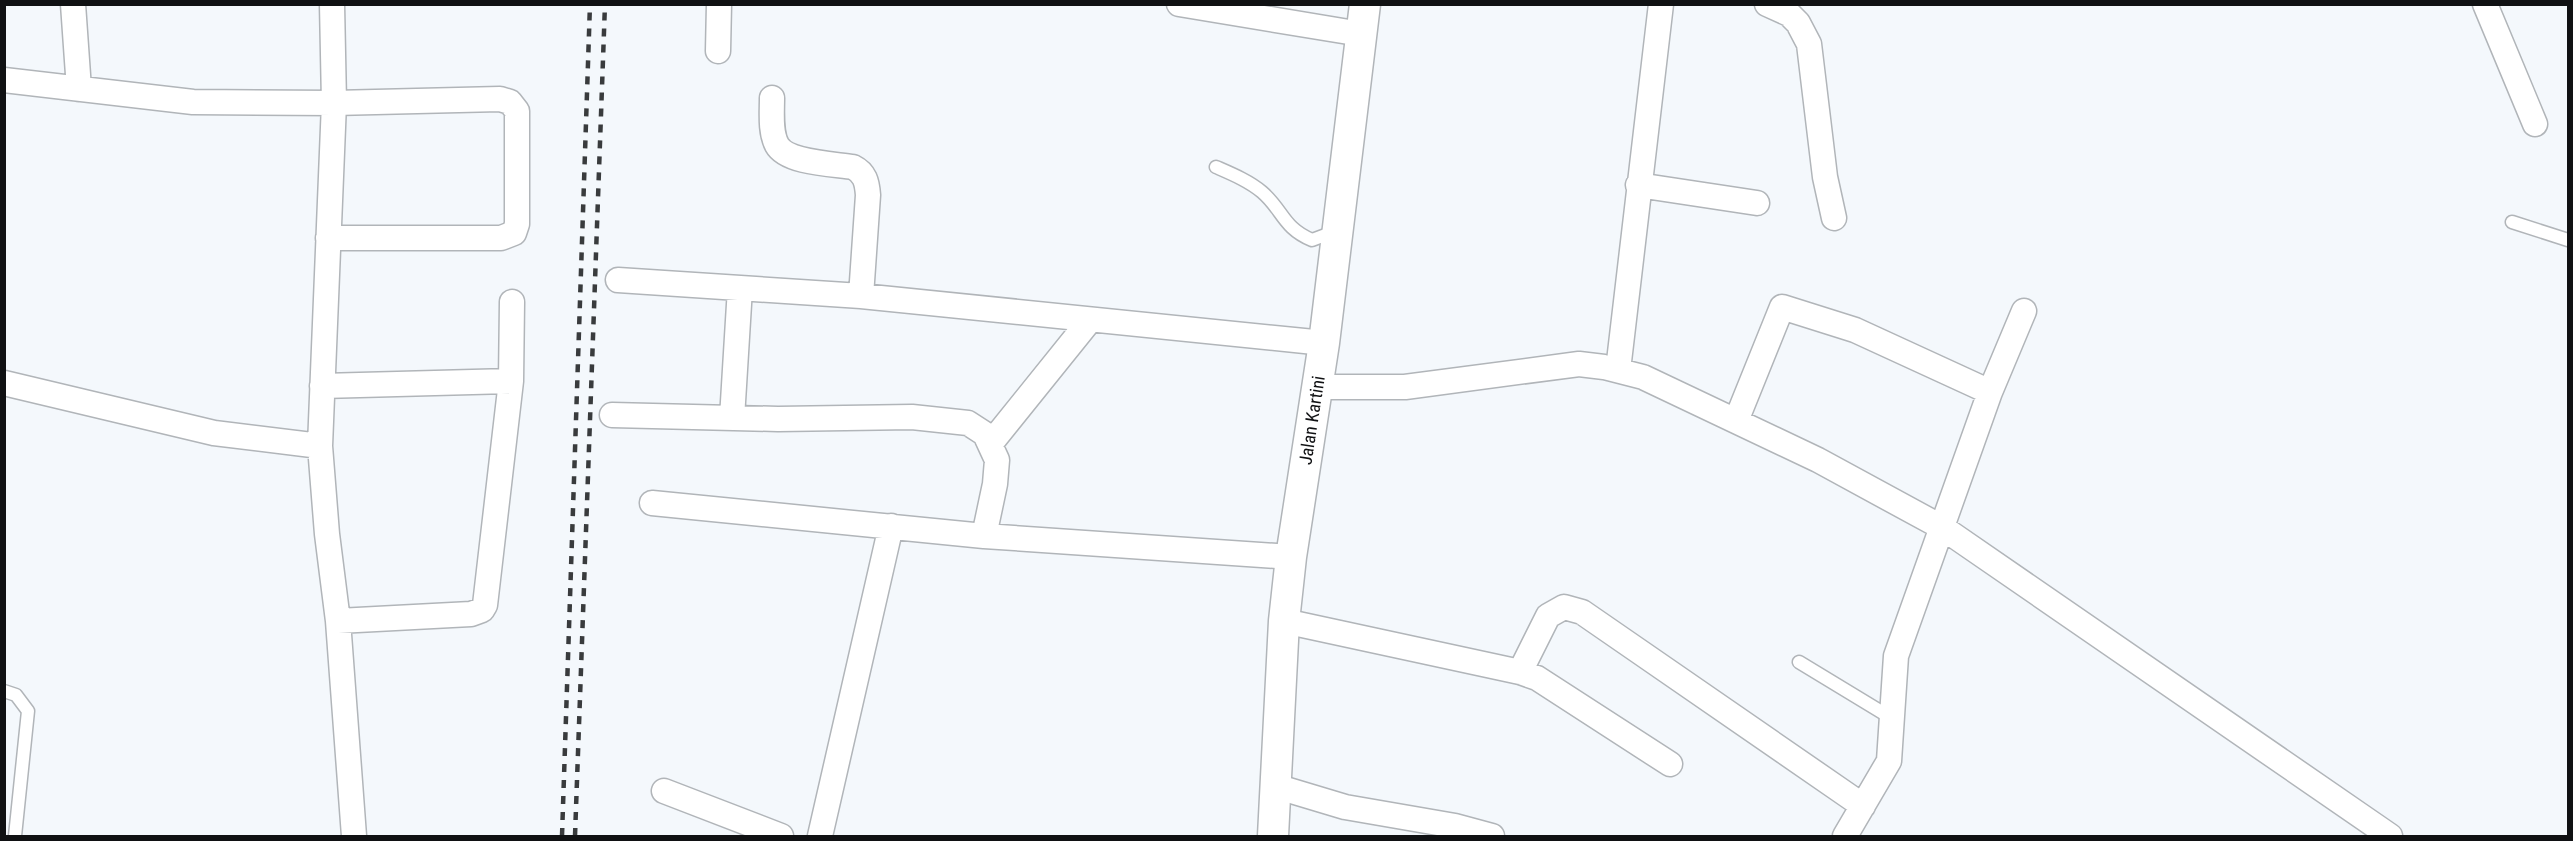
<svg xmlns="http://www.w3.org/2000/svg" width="2573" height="841" font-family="'Roboto Condensed',sans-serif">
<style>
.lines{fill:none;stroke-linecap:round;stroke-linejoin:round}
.service-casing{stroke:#b1b5b9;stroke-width:15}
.minor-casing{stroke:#b1b5b9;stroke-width:27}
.tertiary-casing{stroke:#b1b5b9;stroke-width:33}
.service{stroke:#fff;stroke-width:12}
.minor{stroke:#fff;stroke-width:24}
.tertiary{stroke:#fff;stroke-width:30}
.rail{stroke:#393b3d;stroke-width:4.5;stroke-dasharray:8 8;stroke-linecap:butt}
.labels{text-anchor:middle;stroke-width:5;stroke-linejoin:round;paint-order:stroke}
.street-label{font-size:18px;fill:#101113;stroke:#fff}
</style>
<rect width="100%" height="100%" fill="#f4f8fc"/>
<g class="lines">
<defs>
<path id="service" d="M1216 167C1232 174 1249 181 1262 192 1283 210 1283 228 1312 240L1336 231
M2512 222 2568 240
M1799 662 1893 719
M4 691 16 695 28 711 15 836"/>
<path id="minor" d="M73 4 79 89
M332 4 334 103 320 446 327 534 338 621 354 836
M1179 4 1361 34
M1767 4 1789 14 1798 23 1809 44 1825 177 1834 218
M2485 4 2535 124
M718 51 719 4
M4 80 193 102 334 103 500 99 510 102 517 111V224L514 233 501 238H328
M772 98C772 113 770 132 777 145 787 163 834 164 853 167 865 173 867 182 868 195L861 296
M1638 185 1757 203
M618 280 861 296 1324 343
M1618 370 1661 4
M4 383 214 433 320 446
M322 386 511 381
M1317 387H1405L1579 364 1604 367 1643 377 1818 460 1943 528 2390 836
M612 415 778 419 912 417 968 423 985 434 997 460 995 484 984 536
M732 418 740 288
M1736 421 1782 307 1855 330 1990 392
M991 443 1090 320
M652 503 984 536 1291 557
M338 621 471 614 482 610 485 605 511 381 512 302
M1284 621 1520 672 1537 678 1670 764
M1520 672 1548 616 1564 607 1582 612 1863 806
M1275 786 1345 807 1455 826 1492 836
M664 791 781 836
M820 836 891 526
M1845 836 1889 761 1896 656 1990 392 2024 311"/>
<g id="tertiary">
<path id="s1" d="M1273 836 1284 621 1291 557 1324 343 1365 4"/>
</g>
</defs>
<!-- service casing -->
<use href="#service" class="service-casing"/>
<!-- minor casing -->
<use href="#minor" class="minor-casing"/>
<!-- tertiary casing -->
<use href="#tertiary" class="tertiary-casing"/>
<!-- service -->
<use href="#service" class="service"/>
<!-- minor -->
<use href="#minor" class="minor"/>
<!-- tertiary -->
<use href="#tertiary" class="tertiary"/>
<!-- rail -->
<path class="rail" d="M562 836 590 4
M575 836 605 4"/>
</g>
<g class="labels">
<!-- street labels -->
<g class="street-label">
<text dy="6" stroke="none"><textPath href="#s1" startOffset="418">Jalan Kartini</textPath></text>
</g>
</g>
<!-- border -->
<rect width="2573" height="841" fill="none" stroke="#101113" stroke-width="12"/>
</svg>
